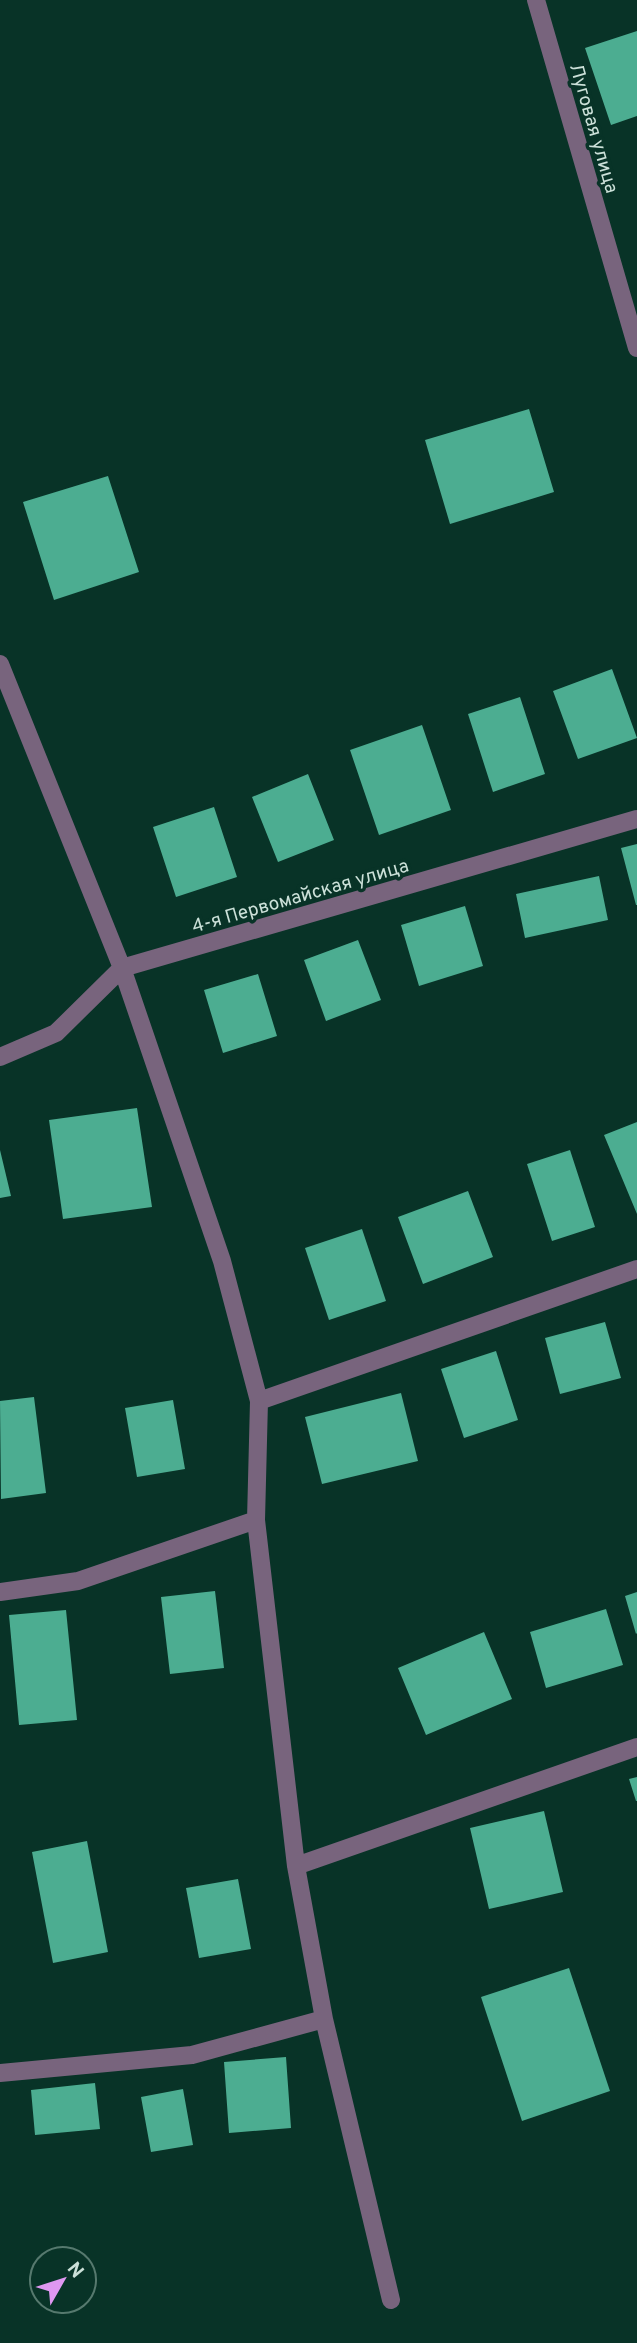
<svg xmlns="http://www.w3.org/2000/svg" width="637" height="2343" font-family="Overpass,sans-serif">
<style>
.building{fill:#4cad91}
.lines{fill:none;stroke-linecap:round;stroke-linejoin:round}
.minor{stroke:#78647d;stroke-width:18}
.labels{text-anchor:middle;stroke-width:7;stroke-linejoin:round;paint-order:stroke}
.street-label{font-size:19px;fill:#cce1d9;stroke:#083327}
</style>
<rect width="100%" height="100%" fill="#083327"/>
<!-- building -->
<path class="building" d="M637 31V116L611 125 585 48Z
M529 409 554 492 450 524 425 440Z
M108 476 139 572 54 600 23 502Z
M612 669 637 738 578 759 553 691Z
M520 697 545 774 493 792 468 714Z
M422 725 451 810 379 835 350 750Z
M308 774 334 840 278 862 252 797Z
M214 807 237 877 176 897 153 827Z
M637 844V905H636L621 848Z
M599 876 608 920 525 938 516 894Z
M465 906 483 966 419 986 401 925Z
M358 940 381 1000 326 1021 304 960Z
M258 974 277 1036 223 1053 204 990Z
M137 1108 152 1207 63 1219 49 1120Z
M637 1122V1214L604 1135Z
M0 1150 11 1196 0 1198Z
M570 1150 595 1227 552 1241 527 1164Z
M468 1191 493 1257 423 1284 398 1217Z
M362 1229 386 1301 329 1320 305 1248Z
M605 1322 621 1378 560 1394 545 1338Z
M496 1351 518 1420 464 1438 441 1369Z
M401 1393 418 1461 322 1484 305 1417Z
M34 1397 46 1493 1 1499 0 1401Z
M173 1400 185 1469 137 1477 125 1408Z
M215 1591 224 1668 170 1674 161 1597Z
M637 1592V1633L636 1634 625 1596Z
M606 1609 623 1665 546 1688 530 1632Z
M66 1610 77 1720 19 1725 9 1615Z
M484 1632 512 1699 426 1735 398 1668Z
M637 1777V1801H636L629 1779Z
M544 1811 563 1892 489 1909 470 1828Z
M87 1841 108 1952 53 1963 32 1852Z
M238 1879 251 1949 199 1958 186 1888Z
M569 1968 610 2091 522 2121 481 1997Z
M286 2057 291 2128 229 2133 224 2062Z
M95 2083 100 2129 35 2135 31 2090Z
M183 2089 193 2145 151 2152 141 2097Z"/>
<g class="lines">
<!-- minor -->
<path class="minor" d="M536 0 637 348
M0 664 122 968 222 1261 259 1401 256 1520 296 1866 324 2019 391 2300
M0 1057 56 1033 122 968 637 819
M259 1401 637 1269
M0 1592 78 1581 256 1520
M296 1866 637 1747
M0 2073 192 2055 324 2019"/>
</g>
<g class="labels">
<!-- street labels -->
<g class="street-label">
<text transform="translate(595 128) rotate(74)" y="7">Луговая улица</text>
<text transform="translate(300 895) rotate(-16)" y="7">4-я Первомайская улица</text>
</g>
</g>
<!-- north arrow -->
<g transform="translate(63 2280) rotate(51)"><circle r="33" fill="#083327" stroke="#56796e" stroke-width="2"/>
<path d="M0-5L12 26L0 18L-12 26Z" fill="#df98f1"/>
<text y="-10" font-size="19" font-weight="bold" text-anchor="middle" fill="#cce1d9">N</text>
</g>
</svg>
